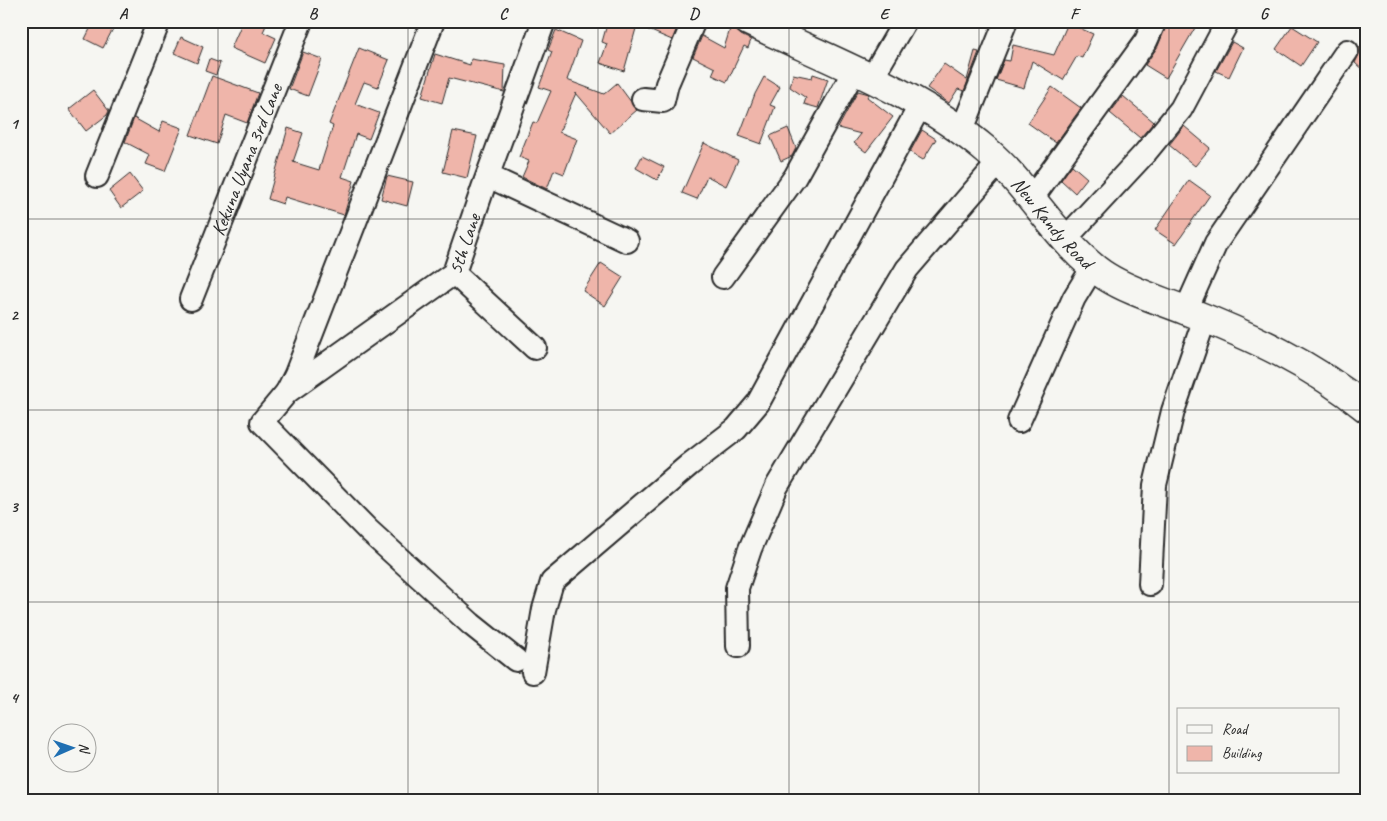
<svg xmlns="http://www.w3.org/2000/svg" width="1387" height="821" font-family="Caveat,sans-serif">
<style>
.building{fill:#efb5aa;stroke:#2b2b2b}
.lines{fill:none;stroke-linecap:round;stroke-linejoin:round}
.minor-casing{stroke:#2b2b2b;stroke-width:26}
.major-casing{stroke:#2b2b2b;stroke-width:31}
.minor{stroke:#f6f6f2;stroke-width:22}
.major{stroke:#f6f6f2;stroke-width:28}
.grid{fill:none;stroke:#2b2b2b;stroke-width:1;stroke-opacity:0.55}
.labels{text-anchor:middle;stroke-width:5;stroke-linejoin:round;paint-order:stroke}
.street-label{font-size:20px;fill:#2b2b2b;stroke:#f6f6f2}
.neatline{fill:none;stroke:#2b2b2b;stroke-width:2}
.grid-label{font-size:16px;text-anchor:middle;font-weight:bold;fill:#2b2b2b}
</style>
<rect width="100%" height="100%" fill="#f6f6f2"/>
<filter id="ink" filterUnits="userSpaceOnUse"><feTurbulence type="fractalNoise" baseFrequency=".02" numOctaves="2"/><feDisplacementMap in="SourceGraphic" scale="10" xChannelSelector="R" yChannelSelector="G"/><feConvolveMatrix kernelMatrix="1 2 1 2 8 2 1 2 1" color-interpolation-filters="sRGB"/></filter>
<g filter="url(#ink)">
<!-- building -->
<path class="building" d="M94 21H117L103 48 85 39Z
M243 21H268L263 32 276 38 265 63 231 48Z
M608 21H680L672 40 637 25 624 71 600 63 607 44 602 42Z
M1168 21H1199L1166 78 1145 65 1158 46Z
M1068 23 1093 34 1082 58 1077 56 1063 80 1032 61 1024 88 996 80 1004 60 1010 61 1013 45 1054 55Z
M731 26 741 35 751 40 748 48 744 46 727 82 712 75 715 68 693 57 702 36 724 48Z
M1292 26 1317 42 1301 66 1276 49Z
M556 30 581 41 567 80 604 94 617 83 637 110 610 133 576 93 559 132 577 139 564 174 554 170 547 189 522 177 529 161 519 157 533 122 537 123 551 91 539 87 552 52 548 50Z
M181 37 203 47 197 63 174 53Z
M1366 41V73L1355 63 1360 52 1359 48Z
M1232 42 1243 48 1229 77 1216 71Z
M359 48 389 60 378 87 364 82 355 104 379 113 369 139 356 134 342 177 354 181 344 215 285 197 283 204 268 199 288 128 303 133 293 162 319 170 333 126 329 124Z
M975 51 979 52 964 91 958 89 949 103 927 88 944 64 967 80Z
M303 52 322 59 308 96 289 89Z
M435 54 470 65 471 59 505 65 504 92 449 78 442 103 422 97Z
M209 59 220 63 216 75 205 71Z
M793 74 812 78 813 74 828 79 818 108 804 104 806 98 790 87Z
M212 76 258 93 247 123 226 115 217 144 190 135Z
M764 77 780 87 770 105 775 107 761 144 739 136 755 94Z
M1052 87 1081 108 1056 143 1028 123Z
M93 90 109 111 107 115 86 131 69 109Z
M858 91 869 94 867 97 893 117 866 152 854 143 861 134 838 128Z
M1123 96 1154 122 1140 138 1110 113Z
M134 118 159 132 163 121 182 128 165 171 146 164 150 155 125 142Z
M1184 126 1210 148 1195 166 1169 145Z
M788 128 796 148 792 156 781 161 770 136Z
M922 130 936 139 923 160 910 152Z
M453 131 477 136 467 178 443 172Z
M704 143 738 160 726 186 707 176 697 199 682 193Z
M642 156 664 167 657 180 636 168Z
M1072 165 1087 178 1075 193 1061 180Z
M130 174 143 191 121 208 109 191Z
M387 176 413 182 407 206 381 199Z
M1189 180 1210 195 1176 244 1155 230Z
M601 263 623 277 605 306 583 291Z"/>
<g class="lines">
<defs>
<g id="minor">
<path d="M433 21 296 374 287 392 262 422 368 530 471 624 516 660"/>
<path d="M871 79 905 21"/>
<path d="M643 99 663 101 667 84 694 21"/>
<path d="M962 130 1006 21"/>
<path d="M97 176 159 21"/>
<path d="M488 176 627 241"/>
<path d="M1032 198 1146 41 1155 21"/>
<path d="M1066 238 1145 153 1181 109 1228 21"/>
<path d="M454 273 535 348"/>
<path d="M723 277 795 177 854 71"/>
<path id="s1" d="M191 299 301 21"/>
<path d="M1186 310 1216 243 1347 51"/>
<path id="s2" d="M287 392 454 273 483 188 544 21"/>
<path d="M1019 421 1074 298 1093 267"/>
<path d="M1150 584 1155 485 1173 411 1205 318"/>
<path d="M738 646 737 588 750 549 777 486 907 269 999 162"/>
<path d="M533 672 544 609 552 582 689 465 736 429 758 403 921 104"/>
</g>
<g id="major">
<path id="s3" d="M748 21C829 60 918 92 987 151 1029 186 1062 249 1107 277 1131 292 1160 300 1187 311 1251 336 1312 364 1366 408"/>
</g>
</defs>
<!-- minor casing -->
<use href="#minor" class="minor-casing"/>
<!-- major casing -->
<use href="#major" class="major-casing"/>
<!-- minor -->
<use href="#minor" class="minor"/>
<!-- major -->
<use href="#major" class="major"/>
</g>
</g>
<!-- grid -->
<path class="grid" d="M218 21V800M408 21V800M598 21V800M789 21V800M979 21V800M1169 21V800M21 219H1366M21 410H1366M21 602H1366"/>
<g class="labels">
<!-- street labels -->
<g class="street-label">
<text dy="7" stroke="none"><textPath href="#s1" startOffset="150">Kekuna Uyana 3rd Lane</textPath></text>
<text dy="7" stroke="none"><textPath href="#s3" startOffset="370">New Kandy Road</textPath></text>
<text dy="7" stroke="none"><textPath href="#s2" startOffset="236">5th Lane</textPath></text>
</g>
</g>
<!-- margin -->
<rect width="1387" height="821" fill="none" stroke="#f6f6f2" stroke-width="55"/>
<!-- legend -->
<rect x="1177" y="708" width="162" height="65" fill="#f6f6f2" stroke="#a5a5a2"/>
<rect x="1187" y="725" width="25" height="8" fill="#f6f6f2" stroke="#a5a5a2"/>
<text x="1222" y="734" font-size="15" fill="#2b2b2b">Road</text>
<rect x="1187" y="746" width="25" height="15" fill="#efb5aa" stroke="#a5a5a2"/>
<text x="1222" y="758" font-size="15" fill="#2b2b2b">Building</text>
<!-- north arrow -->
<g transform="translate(72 748) rotate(88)"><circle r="24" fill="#f6f6f2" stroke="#a5a5a2"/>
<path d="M0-4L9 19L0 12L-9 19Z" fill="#1f6fb2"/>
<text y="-8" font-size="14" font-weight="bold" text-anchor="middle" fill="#2b2b2b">N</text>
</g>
<rect x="28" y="28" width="1332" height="766" class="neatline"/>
<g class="grid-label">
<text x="123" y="19">A</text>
<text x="313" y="19">B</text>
<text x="503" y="19">C</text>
<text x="694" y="19">D</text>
<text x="884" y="19">E</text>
<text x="1074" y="19">F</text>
<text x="1264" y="19">G</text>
<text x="14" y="129">1</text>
<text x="14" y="320">2</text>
<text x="14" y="512">3</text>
<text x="14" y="703">4</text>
</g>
</svg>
